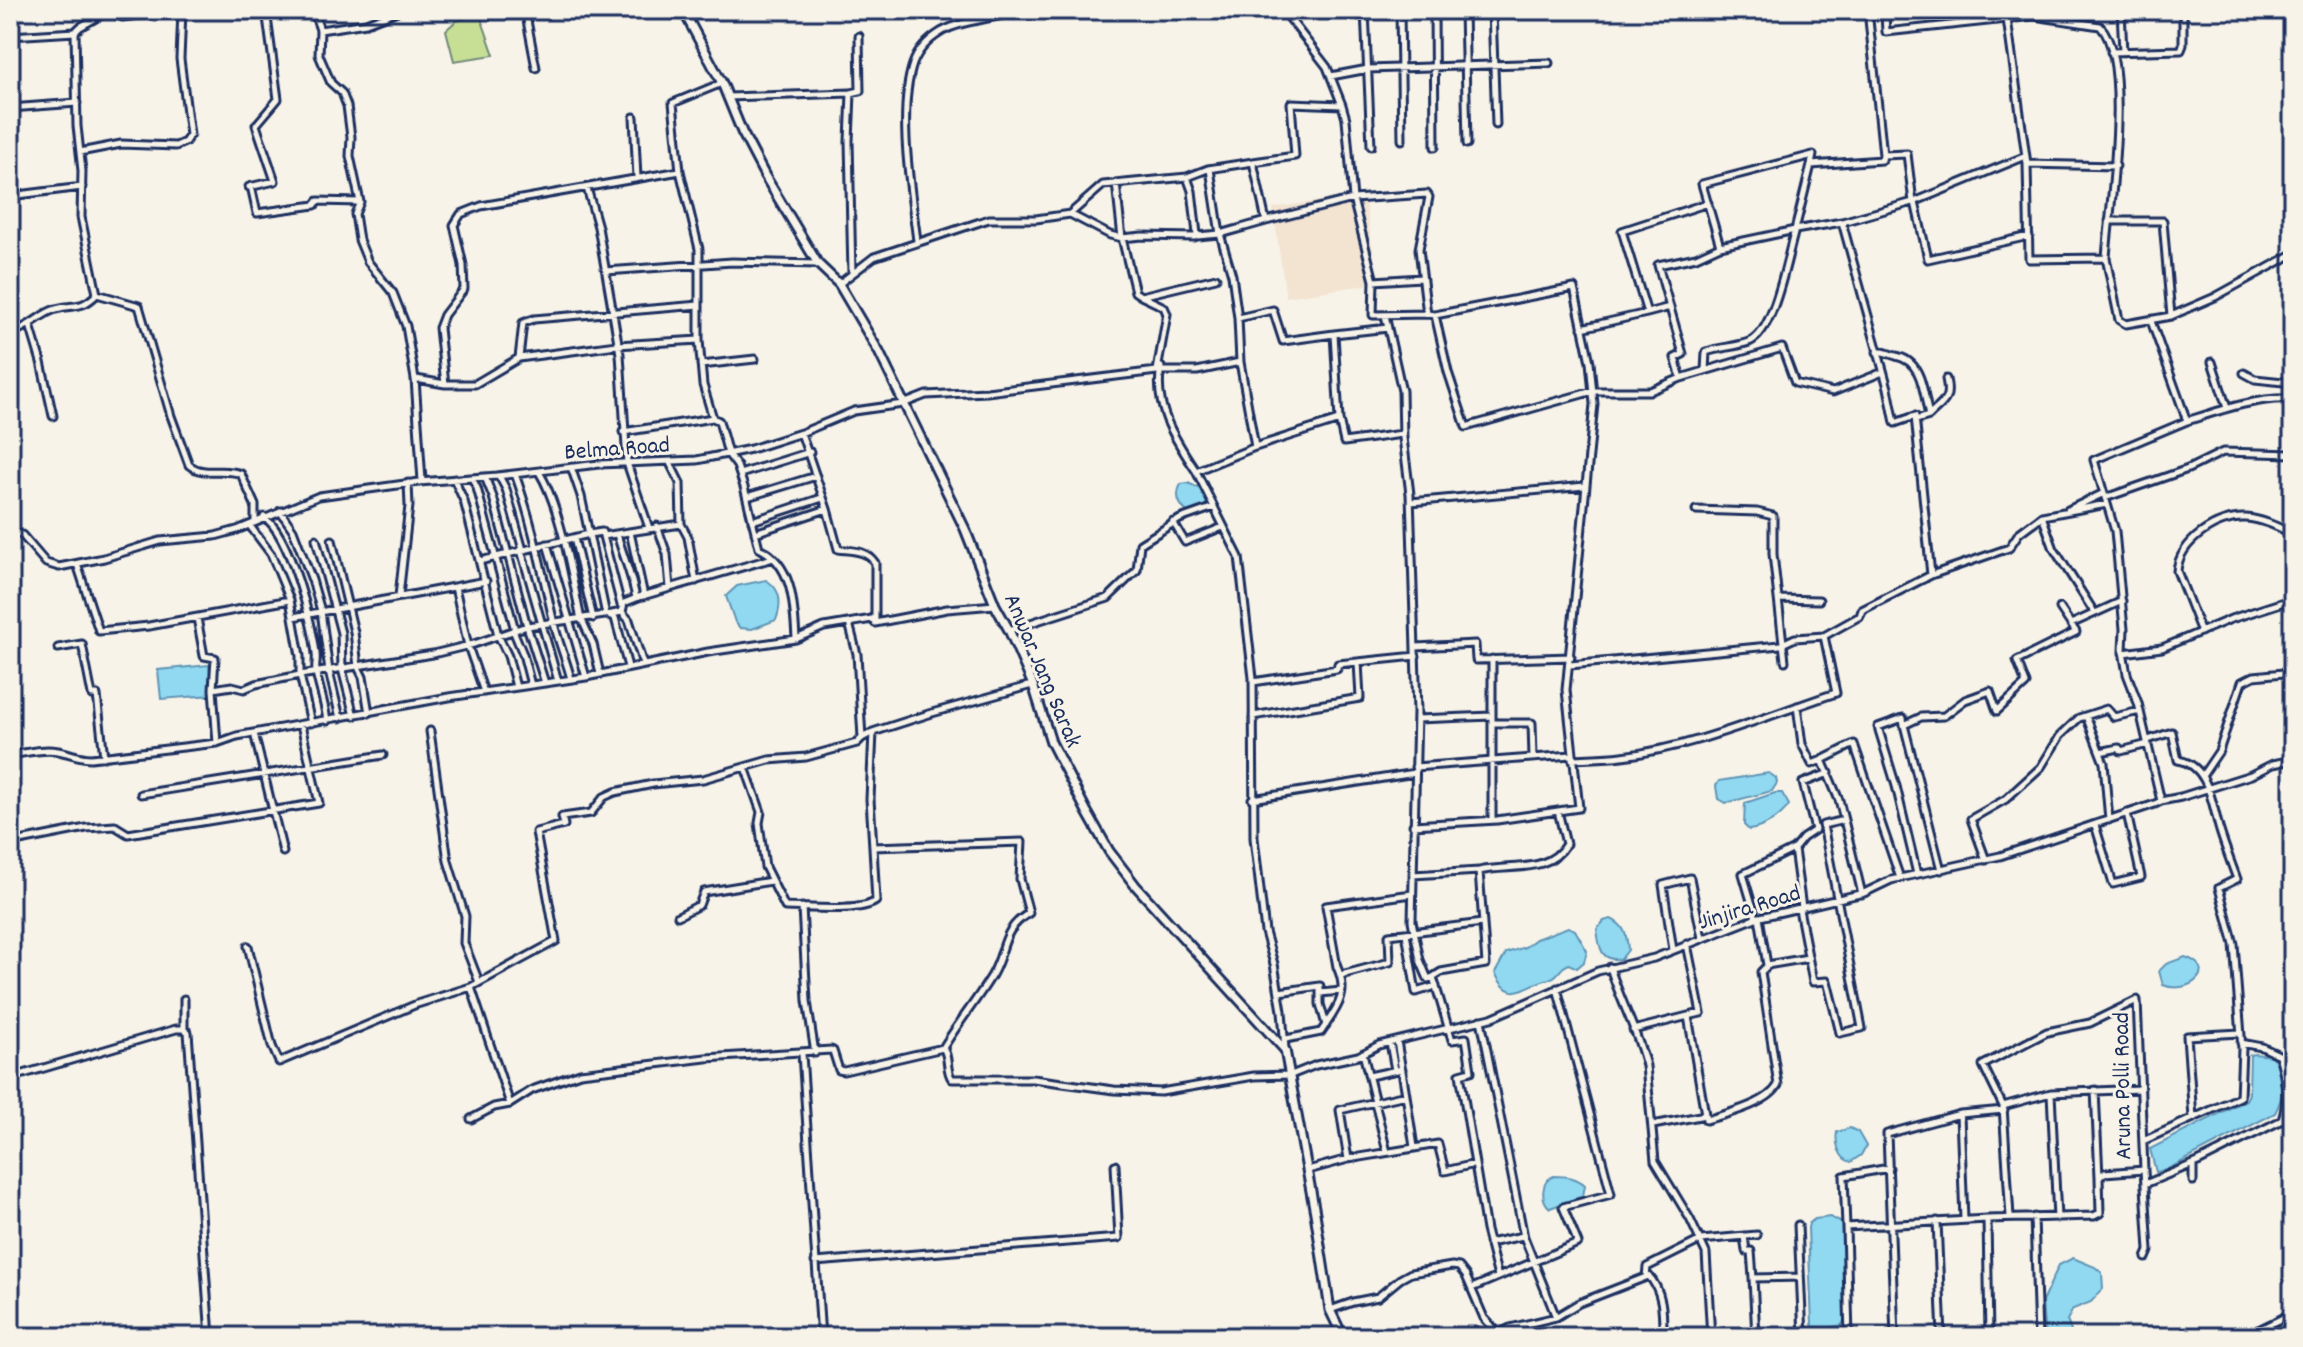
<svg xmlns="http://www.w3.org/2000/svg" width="2303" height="1347" font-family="Dekko,sans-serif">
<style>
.built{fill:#f3e3d1}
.green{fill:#c6df95;stroke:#70877a;stroke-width:2}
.water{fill:#90d9f1;stroke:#6195b6;stroke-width:2}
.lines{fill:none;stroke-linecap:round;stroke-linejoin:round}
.street-casing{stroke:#1b2f5e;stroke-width:11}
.secondary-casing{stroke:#1b2f5e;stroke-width:13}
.street{stroke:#f7f3e8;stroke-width:5}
.secondary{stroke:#f7f3e8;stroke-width:7}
.labels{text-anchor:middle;stroke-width:6;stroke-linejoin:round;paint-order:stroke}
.street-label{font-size:24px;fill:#1b2f5e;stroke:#f7f3e8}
</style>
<rect width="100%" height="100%" fill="#f7f3e8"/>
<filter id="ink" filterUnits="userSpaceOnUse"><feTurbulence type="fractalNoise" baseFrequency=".0125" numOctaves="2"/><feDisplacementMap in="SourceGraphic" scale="16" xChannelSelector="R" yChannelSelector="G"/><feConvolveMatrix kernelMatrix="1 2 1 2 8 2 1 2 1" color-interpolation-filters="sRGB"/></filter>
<g filter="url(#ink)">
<!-- built -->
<path class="built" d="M1364 194 1378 283 1286 297 1273 208Z"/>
<!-- green -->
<path class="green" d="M480 15 494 55 454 61 446 30 456 21Z"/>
<!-- water -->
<path class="water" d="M1188 483 1203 490 1209 500 1202 509 1187 512C1178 504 1175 495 1181 484Z
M766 580C781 589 782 604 776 620L752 629 740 628 735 622 726 596 737 586Z
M209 665 212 695 161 699 158 670Z
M1769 773 1776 778 1777 783 1772 791 1726 803 1718 799 1716 786 1719 781Z
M1775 793H1782L1789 805C1780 818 1764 828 1749 830L1744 825 1745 803Z
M1611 919C1625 925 1627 936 1628 950L1621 959C1601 962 1599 947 1597 929L1604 921Z
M1568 927 1575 930 1587 951 1584 962 1577 968 1569 964C1561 967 1561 971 1555 976 1550 980 1542 980 1537 983 1516 992 1508 999 1495 973L1506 953 1525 947 1536 939Z
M2185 957C2220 968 2189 996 2163 985L2159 971 2166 964Z
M2254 1054 2271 1056C2286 1069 2284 1097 2275 1113L2166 1170 2156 1172 2150 1149 2246 1100 2249 1094 2250 1055Z
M1850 1128 1858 1132 1866 1146 1861 1155 1851 1162C1839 1159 1835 1143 1837 1132Z
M1554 1176C1566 1176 1576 1177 1585 1185L1583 1196 1550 1208C1540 1200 1541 1180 1554 1176Z
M1830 1217 1840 1222 1844 1229 1846 1316 1842 1325 1829 1328H1814L1812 1324 1808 1228 1809 1223 1815 1219Z
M2073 1258 2095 1267 2102 1273 2103 1289 2091 1302 2073 1309 2067 1320 2073 1337H2045L2042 1302 2059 1265Z"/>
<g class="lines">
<defs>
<path id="street" d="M110 10 80 27 75 32 77 126 82 171 81 217 97 294 139 306 171 416 189 465C204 477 223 467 241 474L255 505V522
M110 10 112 13 122 17 191 10
M313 10 320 30 319 55 331 83 342 93 347 106 351 137 350 156 360 202 355 214 359 240 368 262 393 293 406 326 415 379 422 481
M525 10 536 68
M1365 10 1371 146
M1400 10 1402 140
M1434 10 1435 147
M1464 10 1467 144
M1492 10 1496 125
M1880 10 1885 13 1886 32 2034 16 2100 26C2133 60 2109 210 2106 258L2029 259 2027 164 2116 166
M2121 10 2123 52
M2007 19 2027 164
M320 30 366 23 400 10
M10 36 75 32
M2111 52 2181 50 2183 45V10
M1331 76 1368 69 1549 63
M722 83 673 103 680 171 699 249V340L703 385 713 418 719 421 728 454 737 466 744 487 759 548C793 564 794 604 796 639
M728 97 851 93
M10 108 77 103
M634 117 637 178
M80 152 121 144 176 146 185 142 190 135 180 59 182 11
M1210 169 1220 234 1232 275 1238 318 1240 362 1255 447
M1116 183 1122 238 1135 292 1141 296 1216 278
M251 186 257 213 315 205 318 201 360 202
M249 187 275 181 256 125 278 99 266 10
M587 188 598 227 620 354 627 463 649 528
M10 196 82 187
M1914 202 2026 156
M1915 202 1928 259 2029 236
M1070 214 1103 185 1187 177 1208 169 1253 162
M1266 221 1353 199 1346 119 1342 105
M2109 221H2163L2171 316
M1197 236 1220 234 1266 221 1253 162 1295 156 1291 103 1342 105 1327 67 1283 10
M917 241C911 191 897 112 913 64 918 50 928 40 941 32 961 20 999 18 1023 10
M1720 246 1702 184 1813 155 1811 165
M2106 258 2119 320 2126 324 2171 316 2215 297 2293 254
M606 271 732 262 817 264
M852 274 849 141 851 93 860 91 859 36
M1421 278 1374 281 1353 199 1427 194 1429 197 1419 249 1427 314 1435 315 1448 372 1466 427 1593 391H1650L1681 378 1675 358 1683 354 1658 265 1696 257 1720 246 1795 230 1811 165 1882 160 1883 155 1868 10
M1374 281 1373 315 1427 314
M839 284 874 257 989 219H1036L1070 214 1110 235 1122 238 1142 236 1195 237 1197 234 1192 191 1187 177
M1141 296 1164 307 1167 314 1157 371 1161 367C1153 407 1175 439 1196 471
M1670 307 1647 313 1622 231 1708 203
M1385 315 1402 391 1403 438 1410 494 1417 712 1412 921 1420 960 1428 979 1433 977
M1435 315 1574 288 1590 362 1594 404 1566 690 1579 808 1558 811 1566 844C1549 874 1510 864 1479 871L1486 964 1441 972 1433 977 1452 1040 1466 1038 1471 1071 1460 1074 1486 1230 1498 1277
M1238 318 1273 310 1283 341 1334 334 1339 420 1255 447 1196 471 1239 557 1253 678 1254 838 1265 932 1274 964 1282 1011 1285 1049
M30 325 41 362 53 416
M1582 328 1647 313
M10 333C30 328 41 313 56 309 75 303 80 311 97 294
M1334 334 1388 328
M1877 352C1885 351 1888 354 1896 356 1923 361 1923 392 1929 416L1916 420
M519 358 523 323 534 319 699 305
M2212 362 2227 408
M701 365 755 359
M1705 371 1706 352C1720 347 1736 347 1749 342 1775 332 1787 256 1795 230L1842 222 1913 202 1907 154 1883 155
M2244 373 2255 379 2293 383
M1681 378 1782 348 1795 383 1833 392 1883 372
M416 379 445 384 439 328 444 315 464 289 463 265 454 225 461 214 481 206 680 171
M445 384H475L519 358 617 345 699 340
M1929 416C1943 402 1951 401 1946 379
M1339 420 1344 442 1402 434
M2187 421C2221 410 2257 397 2293 399
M623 432 713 418
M801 433 827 509 838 549C852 551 867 550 875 563V621
M670 463 680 483 681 524 688 537 696 581
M571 467 581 496 606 615
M539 472C560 505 573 580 581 620
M515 474C532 521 542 571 553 619 557 639 566 659 571 679
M740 474 810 452
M499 476 506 489 523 550
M485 477 493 497 527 626 545 683
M472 478 477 488 515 630
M454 479 464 501 498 635 508 656 516 687
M747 497 816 476
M2105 498 2188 469 2223 452 2293 454
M1411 502 1585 486
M1696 510 1757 512 1773 516V554L1785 661
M2068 510 2104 493
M280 511 293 530 312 580 321 611 329 671 340 718
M2042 516 2054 549 2094 612
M264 517C289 533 313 624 316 654 317 660 315 666 316 672 319 688 325 704 327 721
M752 521 822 498
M1173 522 1185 542 1223 527
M250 526 271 554 290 600 300 656V675L311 723
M657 526 667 554 670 588
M10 530 22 535 46 563 59 567 104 558 160 541 215 536 237 530 319 496 419 482 497 476 599 464 697 460 751 449 801 433 854 411 903 404 926 395 987 392 1157 371H1197L1240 362
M630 532 644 596
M755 533 827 509
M617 534C623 556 632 576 636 598
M603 536 621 605
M574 538 593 618
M316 539 341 633 342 669 354 716
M332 540 354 632 358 667 363 677 369 713
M547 544 586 677
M521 550 558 681
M480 561 589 534 602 532 603 536 681 524
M77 564 99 631 149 626 290 600
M1931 575 2009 548 2019 533 2042 516 2107 504
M455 587 468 646 484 692
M399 596 409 506 408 483
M1778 599 1819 600
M622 612 629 620 643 664
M609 615 615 618 628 667
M293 617 486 581
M197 618 204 656 215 658 213 689
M582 620 593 644 600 674
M2071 624 2122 601
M513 630 523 654 531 685
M1009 630 1108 598 1137 570 1140 544 1180 519 1214 507
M2201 632 2177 571C2179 542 2217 516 2246 518 2262 519 2278 527 2293 534
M1824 636 1860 616 1862 610 1931 575 1915 416 1895 423 1888 388 1842 222
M1416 647 1475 644 1476 660 1571 657
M58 648 82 644 92 695H97L104 757
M2123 653 2162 648 2231 619 2293 599
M1492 659V820
M1570 665 1780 645 1795 638 1824 636 1836 693C1766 716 1695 747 1622 756 1606 758 1589 758 1572 759
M1253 682 1337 669 1338 664 1416 656
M1797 706 1802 744 1812 764 1822 760 1839 800 1844 820 1823 825 1862 1028 1840 1033 1827 981 1813 982 1799 909
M1253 716 1360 698 1358 662
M2086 716 2104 763 2109 820
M1417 719 1492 716
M1492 723H1532L1533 758
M1904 725 1903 718 1878 727 1896 786 1917 874
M430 731 448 861 465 916 464 943 479 982
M873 732 870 799 873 847 1022 842 1020 879 1029 913C1000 931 1007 949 992 975 977 1000 958 1023 943 1048
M254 733 283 852
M862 738 873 732 932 713 1032 685
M217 743 213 689 232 686 244 689 256 684 300 675 433 654 474 644 527 626 612 614 622 612 624 603 639 597 773 558
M2100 752 2119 748 2121 751 2148 744
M10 755C26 753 42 748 58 751 70 753 79 758 91 758L217 743 237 736 449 697 586 677 708 652 796 639 824 627 872 619 875 623 947 609 995 605
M1822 760 1854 744 1900 878
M745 767 761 812 759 823 765 867 785 907C806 907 860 913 876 901L873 847
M1415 767 1572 755
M2202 776 2219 751 2242 682 2254 676 2293 672
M141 794 383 755
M1252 799 1415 773
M2161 801 2181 797 2251 775 2273 764 2293 760
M1844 820 1862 894
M1413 825 1497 820 1558 811
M2095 825 2113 884 2141 877 2127 813
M10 843 86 828 115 826 128 834 319 803 301 725
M1794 849 1803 838 1815 830 1803 783 1829 773
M1986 860 1971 819 2006 799 2041 767 2060 736 2079 718 2107 709 2114 717 2140 711
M1941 870 1904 725 1921 717 1944 716 1965 700 1990 691 1997 711 2026 684 2017 661 2076 632 2060 608
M1413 875 1479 871
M802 907 807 1001 815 1053
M678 916 699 905 704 892 771 881
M1759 917 1767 965 1808 958
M1756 918 1743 874 1794 849 1802 908
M1406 933 1416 992 1436 986
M1687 944 1701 1013 1688 1016
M248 946 272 1046 279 1062 417 1004 471 987
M1673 950 1663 885 1690 878 1702 938
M1610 967C1620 1001 1638 1032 1646 1066L1655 1161 1690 1219 1706 1253 1711 1337
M1341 975 1390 962 1389 935 1482 923
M1279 992 1320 986V1004L1326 1025
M1320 993 1342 991
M184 999V1029
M1481 1020 1524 1237 1556 1317 1579 1303 1646 1277 1647 1267 1701 1240 1757 1235
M1633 1030 1688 1016 1706 1120C1726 1114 1768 1104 1778 1085L1761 972 1768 965
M1286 1039 1321 1032C1336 1009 1350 995 1337 967L1326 906 1412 894
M1397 1041 1406 1095
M1390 1043 1395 1070
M1363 1053 1387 1152
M802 1054 821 1337
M1369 1076 1402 1069
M10 1078 176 1029H184L188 1032 210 1337
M2095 1090 2099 1177
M2051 1093 2057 1218
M510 1104 471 987 556 941 536 832 564 825 562 817 591 813 604 797 615 792 653 784 703 779 769 760 806 757 857 743 862 738 857 654 849 623
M2193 1118 2187 1036 2240 1033
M471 1119 494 1107 510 1104 532 1090 580 1073 706 1058 831 1050 833 1051 839 1070 844 1071 943 1048C950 1057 945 1070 952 1079H1033L1114 1090 1161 1092 1254 1076 1291 1075 1316 1065 1358 1056 1379 1045 1491 1018 1598 971 1654 958 1756 918 1864 893 1891 880 2000 856 2155 804 2161 801 2138 703 2127 674 2123 651 2124 629 2115 531 2094 460 2187 421 2151 321
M1653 1125 1705 1115
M2143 1141 2240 1097 2242 1049 2234 944 2219 888 2237 879C2231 863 2225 847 2220 831 2212 806 2210 765 2178 760L2172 732 2148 740
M1348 1159 1340 1110 1406 1095 1414 1147
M2193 1165V1181
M1308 1170 1348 1159 1438 1144 1445 1171 1475 1164
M2144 1170 2149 1251 2146 1258
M2145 1184 2198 1162 2282 1120C2289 1099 2285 1075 2279 1055L2262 1047 2241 1043
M2010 1217 2003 1106 2051 1093 2141 1089
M2034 1217 2038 1337
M1964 1220 1960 1114 2004 1110
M1937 1221 1942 1337
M1798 1225 1803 1337
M1846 1227 1844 1176 1889 1168
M1744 1236 1746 1251H1751L1753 1278
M1489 1243 1523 1236
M815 1262 1119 1238 1115 1165
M1648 1275C1664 1292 1663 1314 1663 1337
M1472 1288 1578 1243 1563 1207 1611 1194 1557 988
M1330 1310 1353 1302 1378 1297 1400 1279 1411 1273 1452 1266 1459 1267 1466 1276 1484 1318 1502 1337
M1498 1334 1510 1328 1556 1317
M1756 1337 1753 1278 1800 1277
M1849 1337 1846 1227 1987 1219
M1895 1337 1887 1134 1960 1114
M1989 1337 1987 1219 2094 1216 2100 1213 2099 1178 2104 1173 2144 1170 2137 1000 2090 1023 2047 1032 1983 1065 2003 1106
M2244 1337 2281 1319 2293 1311"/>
<path id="secondary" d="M683 10 722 83 742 132 765 176 818 264 839 284 879 352 965 529 995 605 1009 630 1033 685 1051 742 1087 812 1109 851 1135 885 1285 1050 1315 1213 1330 1310 1343 1337"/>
</defs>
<!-- street casing -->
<use href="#street" class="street-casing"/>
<!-- secondary casing -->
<use href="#secondary" class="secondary-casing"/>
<!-- street -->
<use href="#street" class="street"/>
<!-- secondary -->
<use href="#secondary" class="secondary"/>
</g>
</g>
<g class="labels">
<!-- street labels -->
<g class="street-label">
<text transform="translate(617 447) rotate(-4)" y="8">Belma Road</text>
<text transform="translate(1044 670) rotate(67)" y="8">Anwar Jang Sarak</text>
<text transform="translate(1749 906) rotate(-17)" y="8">Jinjira Road</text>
<text transform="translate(2121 1086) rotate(-91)" y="8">Aruna Polli Road</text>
</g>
</g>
<!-- margin -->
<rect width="2303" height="1347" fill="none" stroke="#f7f3e8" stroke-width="40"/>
<rect x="20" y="20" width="2263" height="1307" fill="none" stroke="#1b2f5e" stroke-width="3" filter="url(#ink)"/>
</svg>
